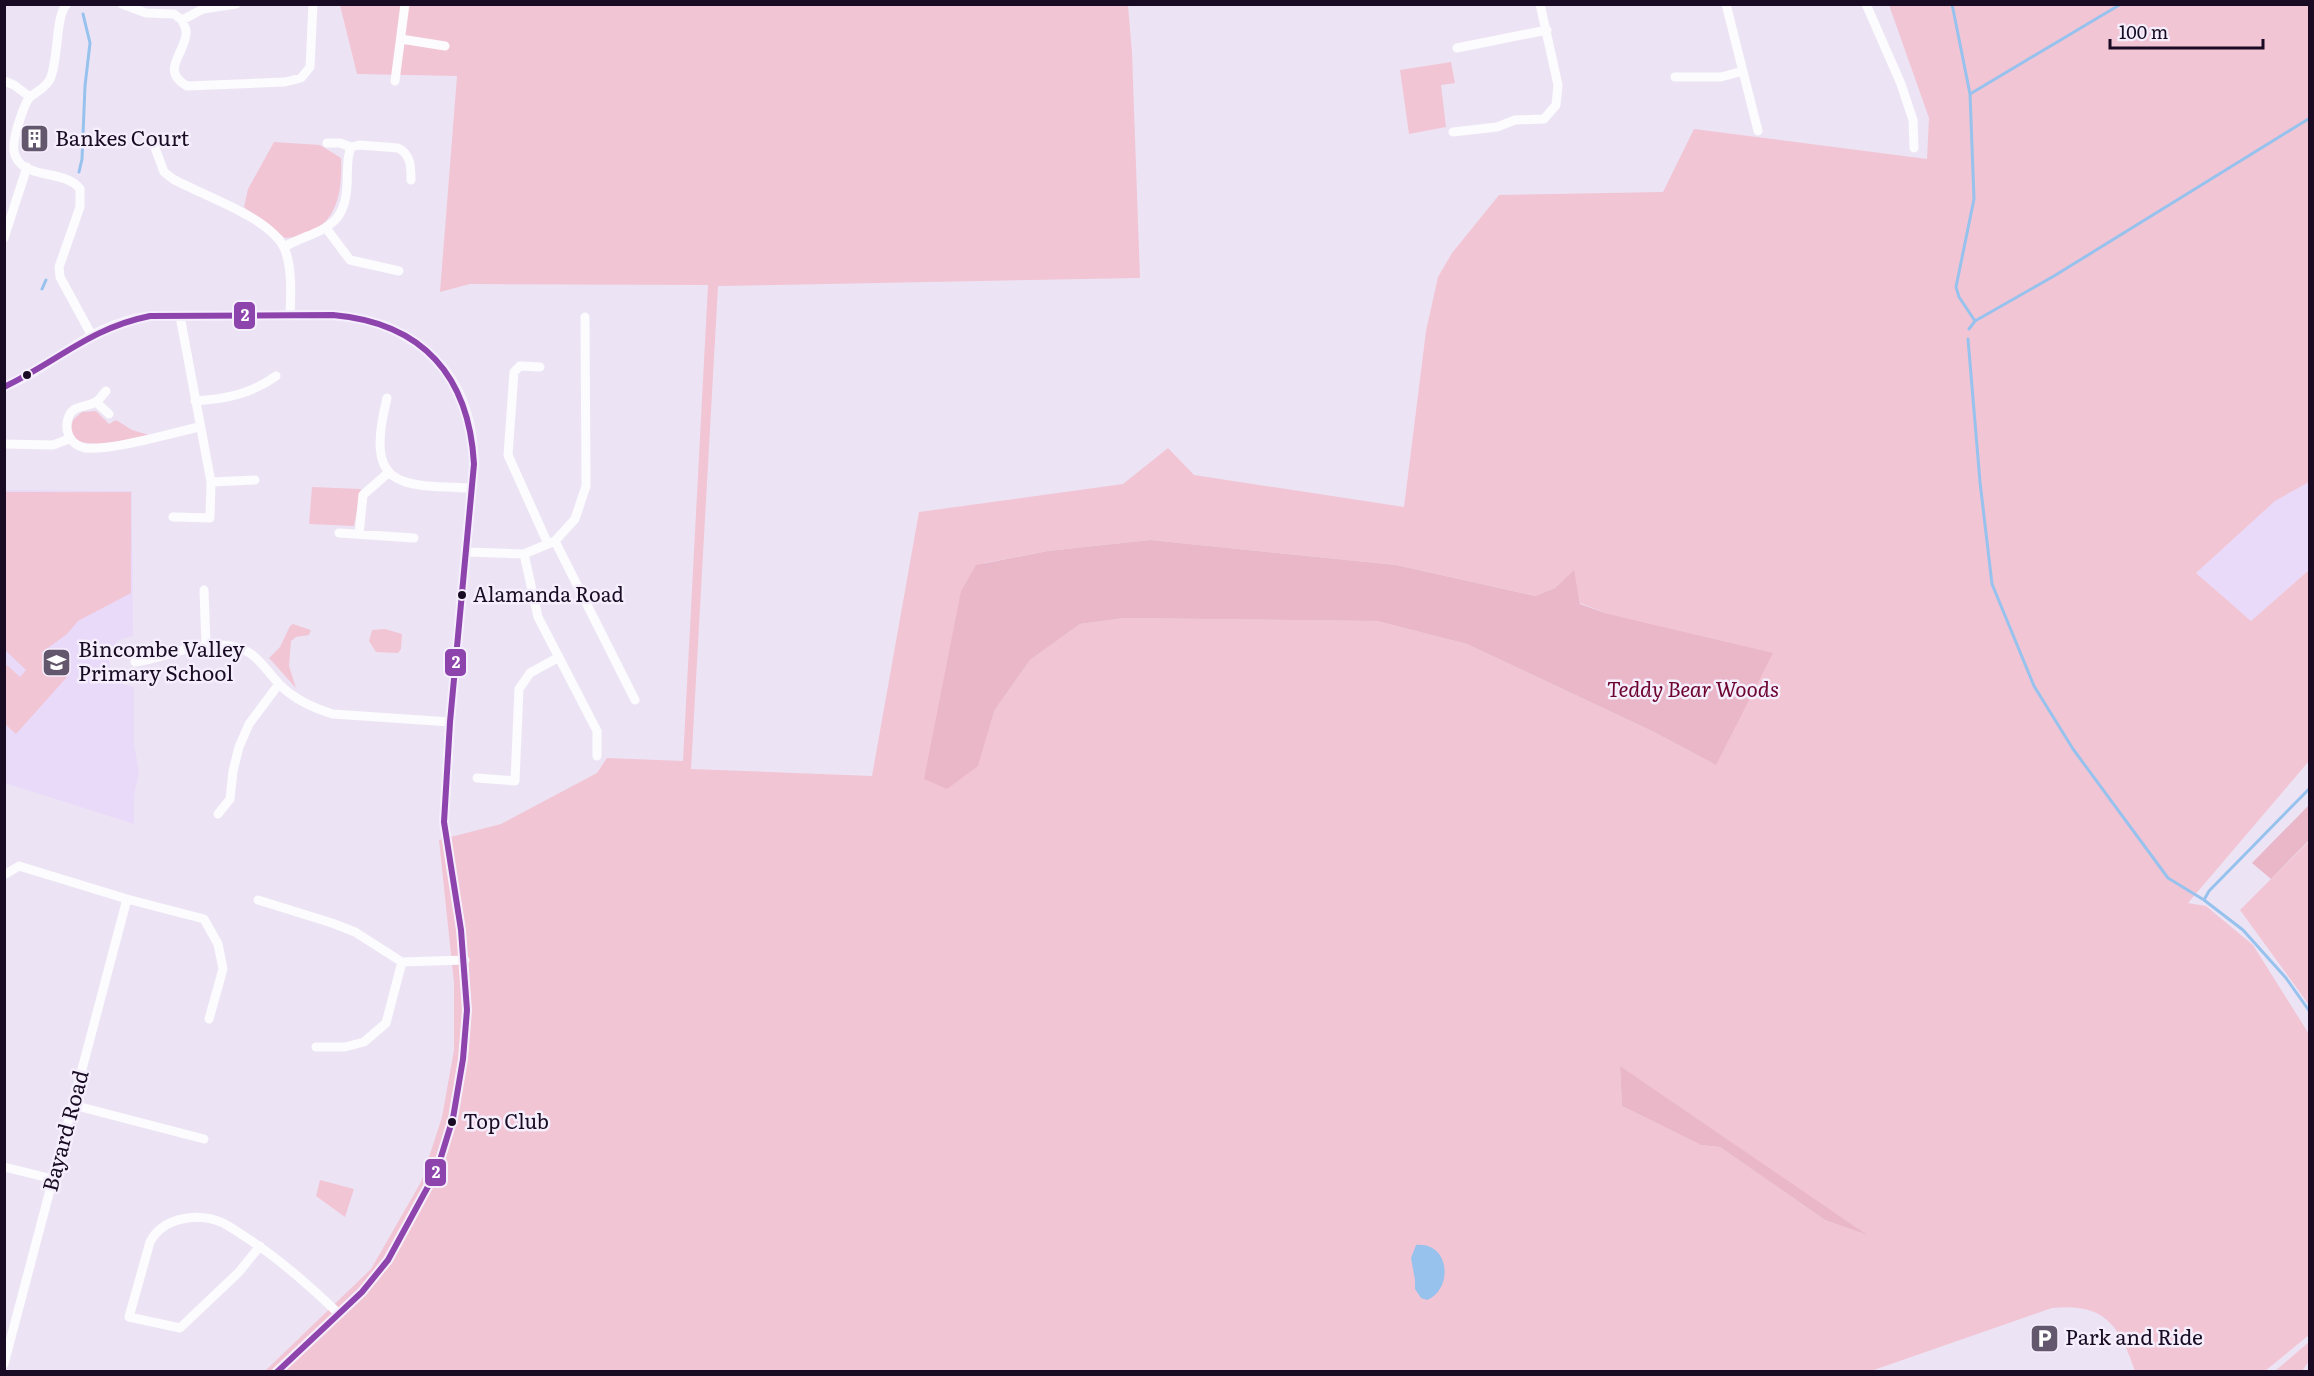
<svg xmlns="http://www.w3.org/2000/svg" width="2314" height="1376" font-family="Literata,serif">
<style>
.built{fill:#e9dafa}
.green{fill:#f2c5d4;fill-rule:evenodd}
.forest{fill:#e9b7c8}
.water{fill:#97c2ee}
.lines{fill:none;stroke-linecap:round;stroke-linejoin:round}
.stream{stroke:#97c2ee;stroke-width:3}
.minor{stroke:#fcfbfd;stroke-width:9}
.bus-1-casing{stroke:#f5eefc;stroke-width:10}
.bus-1{stroke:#8e44ad;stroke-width:6}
.bus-dot{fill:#180b23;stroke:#f5eefc;stroke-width:2}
.labels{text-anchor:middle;stroke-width:5;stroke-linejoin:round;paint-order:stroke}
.bus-label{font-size:20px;fill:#180b23;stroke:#f5eefc;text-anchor:start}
.poi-label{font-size:21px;fill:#180b23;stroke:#f5eefc;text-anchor:start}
.park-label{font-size:21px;font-style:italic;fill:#6c022d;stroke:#f5eefc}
.street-label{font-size:21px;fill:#180b23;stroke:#f5eefc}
.line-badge{stroke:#f5eefc;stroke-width:2}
.badge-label{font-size:16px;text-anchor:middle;font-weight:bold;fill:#fff}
</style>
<rect width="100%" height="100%" fill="#ece4f4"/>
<!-- built -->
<path class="built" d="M2309 482V570L2251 621 2196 573 2275 501Z
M5 490 132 491 133 636 119 640 113 646 109 656 110 668 114 677 123 684 134 687V744L139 772 134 796V824L5 783Z"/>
<!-- green -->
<path class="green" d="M340 5H1128L1132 53 1140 278 718 286 691 769 872 776 919 512 1123 484 1168 448 1194 475 1404 507 1426 331 1438 277 1452 253 1499 195 1663 192 1694 129 1927 159 1929 118 1889 5H2309V482L2275 501 2196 573 2251 621 2309 570V761L2188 903 2206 906 2253 945 2309 1034V1335L2265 1371H2135C2119 1325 2105 1303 2052 1308L1868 1372H264L371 1269 421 1182 442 1117 454 1050V983L439 840 501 824 597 773 607 758 683 761 708 285 470 284 440 292 457 76 357 74ZM1150 540 1396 565 1535 596 1555 588 1573 571 1580 603 1608 614 1716 765 1654 732 1467 644 1377 621 1124 618 1080 624 1030 660 994 711 966 582 984 563 1048 551ZM1620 1067H1621L1864 1234 1825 1220 1720 1147 1701 1145 1622 1106Z
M1451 62 1455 83 1441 85 1446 127 1409 134 1400 70Z
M274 142 320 145 341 158C343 199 334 235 285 238L244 207 248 189Z
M96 411 109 424 116 420 132 430 149 435C130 438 61 460 73 420L82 412Z
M312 487 361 489 354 526 309 524Z
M5 492H131V593L78 621 67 634 41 653 67 677 16 734 5 724V668L7 665 20 677 26 670 5 650Z
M293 624 311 630 309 635 296 637 291 641 289 666 296 688 269 658 280 647 290 626Z
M385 629 402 634 401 649 398 653 376 652 369 641 372 630Z
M2309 841V1005L2240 910Z
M320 1180 354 1189 345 1217 316 1196Z
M2309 1342V1361L2302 1371 2274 1372Z"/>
<!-- forest -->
<path class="forest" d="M1150 540 1396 565 1535 596 1555 588 1574 570 1580 604 1608 614 1773 653 1716 765 1654 732 1467 644 1377 621 1124 618 1080 624 1030 660 994 711 978 766 947 789 924 779 961 591 976 565 1048 551Z
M2309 805V840L2271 879 2252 863Z
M1620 1066 1867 1235 1825 1220 1720 1147 1701 1145 1622 1106Z"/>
<!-- water -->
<path class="water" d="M1416 1245C1451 1242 1453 1290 1427 1300L1421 1298 1415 1289V1280L1411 1258Z"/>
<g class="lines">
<!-- stream -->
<path class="stream" d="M1952 4 1970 94 1974 199 1956 287 1959 297 1975 321
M1970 94 2121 4
M79 172 82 159 85 86 90 43 83 14
M42 289 46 280
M1969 329 1975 321 2054 276 2310 118
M1968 339 1980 482 1992 584 2034 686 2073 749 2168 878 2204 900 2243 930 2286 978 2310 1012
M2204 900 2209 891 2310 788"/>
<!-- minor -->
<path class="minor" d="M67 4C55 15 59 60 50 79 46 88 37 91 30 97 24 103 14 136 14 144 13 150 15 157 19 162 32 178 67 171 80 189V207L59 267 60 277 91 334
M122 4 146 13 174 14 182 20C184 25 187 29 186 34 184 55 160 71 187 86L285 82 301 78 310 67 313 4
M1726 4 1758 131
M1866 4 1901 84 1913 120 1914 148
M182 20 203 9 236 4
M401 39 445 46
M1457 48 1547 30
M1675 77H1721L1743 71
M4 81 14 85 30 97
M395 81 405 4
M1453 132 1497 127 1515 120 1544 119 1556 105 1558 85 1540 4
M327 143H340L351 147 359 145 398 148C411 154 411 167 411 180
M154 145 164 172 173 179C201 195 273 218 285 250 292 268 291 294 290 314
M326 228 350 260 399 271
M4 238 27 167
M284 247C316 229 345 232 347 185 348 173 346 159 351 147
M540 367 520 366 514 372 508 455 548 544
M4 387C58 365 87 324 150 316L326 315C344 316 362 318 380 324 388 326 395 330 401 334 453 362 473 407 474 464L450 722 444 822 461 930 467 1010 463 1059 453 1118 437 1170 388 1260 362 1292 276 1372
M106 391C103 394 100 399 97 401 88 408 74 404 69 416 63 430 70 445 85 448 111 451 172 433 199 427
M387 398C365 487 396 486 472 488
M195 401C226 399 251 394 276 376
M96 402 109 414
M4 444 53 445 69 439
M211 482 255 480
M173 517 210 518 211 482 180 316
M339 533 414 538
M359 534 363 495 388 473
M555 541 635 700
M467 552 524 554 555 541 575 519 586 486 585 317
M524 554 538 617 597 731V756
M204 590 206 645
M135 662C164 658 192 643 221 645 256 647 260 664 280 685 295 700 313 708 333 714L450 722
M477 778 515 781 519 689 530 673 559 657
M218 814 230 799 233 771 239 747 249 724 279 684
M4 875 19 866 127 899 204 919 218 944 223 969 209 1019
M258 900 332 923 355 932 402 962 465 960
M316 1047H345L364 1042 386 1023 402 962
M73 1105 204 1139
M4 1167 53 1179
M260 1246 239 1272 180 1328 129 1317 150 1242C163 1217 198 1212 223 1223 231 1227 239 1233 247 1238 281 1260 310 1286 339 1314
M4 1364 127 899"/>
<defs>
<path id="bus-1" d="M4 387C57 362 90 328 150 316L333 315C423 323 469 376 474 464L450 722 444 822 461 930 467 1010 463 1059 453 1118 437 1170 388 1260 362 1292 277 1372"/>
</defs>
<!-- bus-1 casing -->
<use href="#bus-1" class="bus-1-casing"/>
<!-- bus-1 -->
<use href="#bus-1" class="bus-1"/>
</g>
<!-- icons -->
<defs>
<symbol id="building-square" viewBox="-11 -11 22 22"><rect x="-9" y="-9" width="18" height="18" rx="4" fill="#62576c" stroke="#f5eefc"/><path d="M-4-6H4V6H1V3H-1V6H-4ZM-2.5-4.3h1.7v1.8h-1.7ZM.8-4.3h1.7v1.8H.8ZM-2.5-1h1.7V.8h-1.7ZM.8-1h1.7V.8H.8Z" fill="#fff"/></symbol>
<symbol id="school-square" viewBox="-11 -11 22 22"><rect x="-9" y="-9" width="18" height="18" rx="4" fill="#62576c" stroke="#f5eefc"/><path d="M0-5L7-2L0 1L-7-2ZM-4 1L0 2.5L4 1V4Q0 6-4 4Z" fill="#fff"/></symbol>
<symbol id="parking-square" viewBox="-11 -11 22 22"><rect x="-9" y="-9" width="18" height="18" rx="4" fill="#62576c" stroke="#f5eefc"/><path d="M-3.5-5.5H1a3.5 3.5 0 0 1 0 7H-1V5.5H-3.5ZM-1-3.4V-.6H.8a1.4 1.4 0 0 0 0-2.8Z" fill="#fff"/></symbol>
</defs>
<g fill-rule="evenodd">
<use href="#building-square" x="18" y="122" width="33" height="33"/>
<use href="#school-square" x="40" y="646" width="33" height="33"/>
<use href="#parking-square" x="2028" y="1322" width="33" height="33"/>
</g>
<!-- markers -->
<g class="bus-dot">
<circle cx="27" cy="375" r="5"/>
<circle cx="462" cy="595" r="5"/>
<circle cx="452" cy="1122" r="5"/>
</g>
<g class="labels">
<!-- bus labels -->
<g class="bus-label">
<text x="473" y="602">Alamanda Road</text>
<text x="463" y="1129">Top Club</text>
</g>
<!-- poi labels -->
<g class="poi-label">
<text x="55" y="146">Bankes Court</text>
<text x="78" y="657">Bincombe Valley<tspan x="78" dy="24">Primary School</tspan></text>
<text x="2065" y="1345">Park and Ride</text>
</g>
<!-- park labels -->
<g class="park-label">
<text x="1693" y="697">Teddy Bear Woods</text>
</g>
<!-- street labels -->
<g class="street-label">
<text transform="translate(66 1131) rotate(-75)" y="7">Bayard Road</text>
</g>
</g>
<g class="line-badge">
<rect x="233" y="301" width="23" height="29" rx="6" fill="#8e44ad"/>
<rect x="444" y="648" width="23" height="29" rx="6" fill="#8e44ad"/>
<rect x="424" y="1158" width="23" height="29" rx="6" fill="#8e44ad"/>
</g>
<g class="badge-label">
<text x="245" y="321">2</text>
<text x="456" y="668">2</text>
<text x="436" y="1178">2</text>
</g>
<!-- border -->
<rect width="2314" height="1376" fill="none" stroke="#180b23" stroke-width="12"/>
<!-- scale -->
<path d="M2110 39v9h153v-9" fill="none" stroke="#180b23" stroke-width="3"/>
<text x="2119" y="39" font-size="18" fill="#180b23" stroke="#f5eefc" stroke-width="4.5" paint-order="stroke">100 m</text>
</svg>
